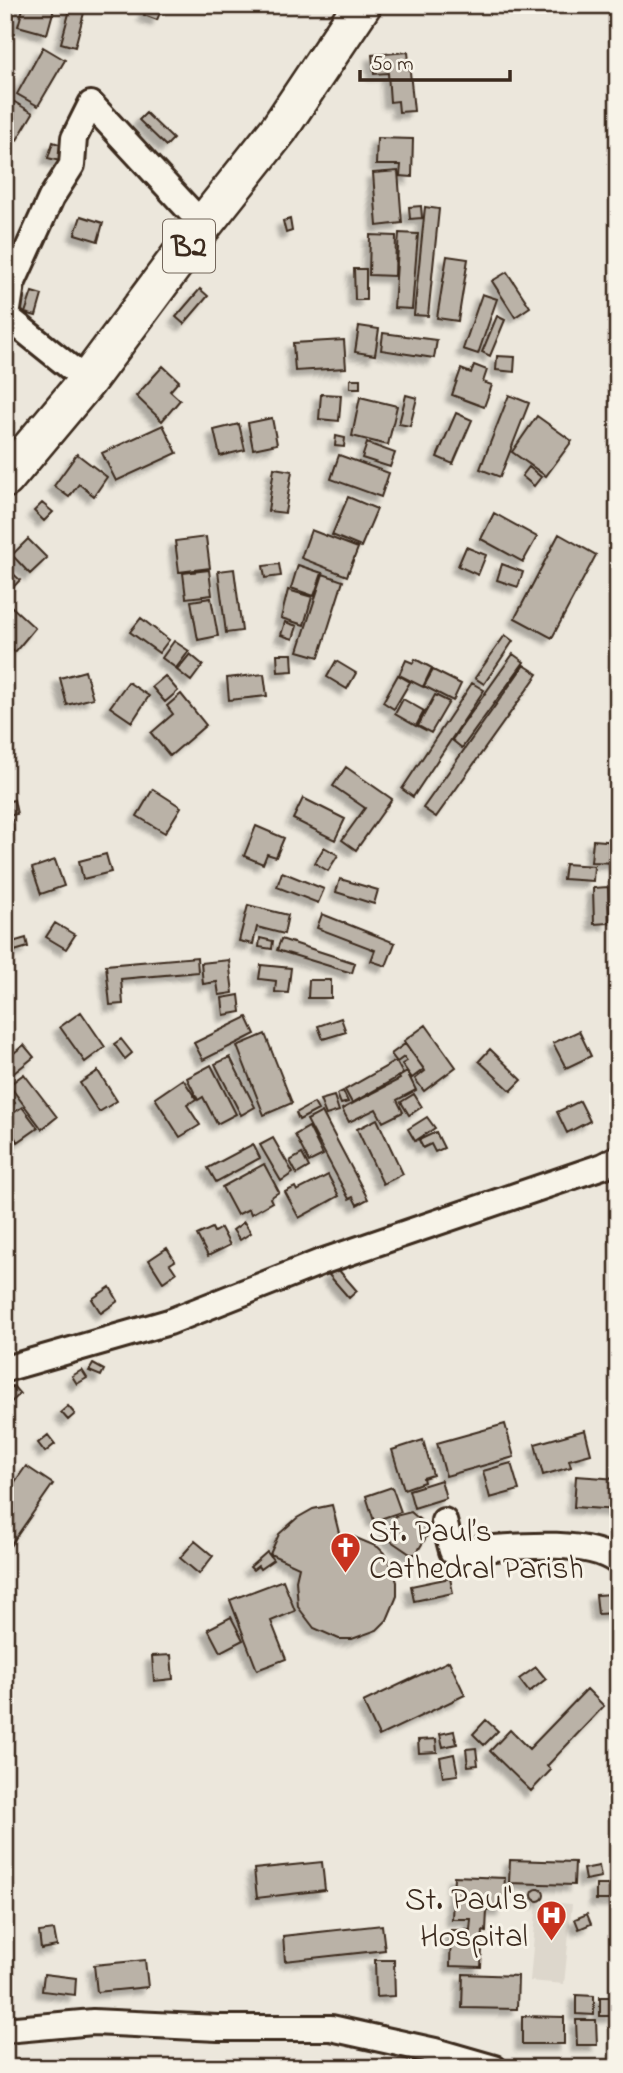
<svg xmlns="http://www.w3.org/2000/svg" width="623" height="2073" font-family="'Indie Flower',sans-serif">
<style>
.built{fill:#ddd7cc}
.building{fill:#bab2a7;stroke:#3b2a1e;stroke-width:2;filter:url(#shadow)}
.lines{fill:none;stroke-linecap:round;stroke-linejoin:round}
.minor-casing{stroke:#3b2a1e;stroke-width:30}
.highway-casing{stroke:#3b2a1e;stroke-width:42}
.minor{stroke:#f7f3e8;stroke-width:24}
.highway{stroke:#f7f3e8;stroke-width:37}
.labels{text-anchor:middle;stroke-width:6;stroke-linejoin:round;paint-order:stroke}
.shield{fill:#f7f3e8;stroke:#73665b;stroke-width:2}
.shield-label{font-size:30px;font-weight:bold;fill:#3b2a1e}
.poi-label{font-size:32px;fill:#3b2a1e;stroke:#f7f3e8;text-anchor:start}
</style>
<defs>
<filter id="shadow"><feDropShadow dx="-6" dy="6" stdDeviation="2" flood-color="#0004"/></filter>
</defs>
<rect width="100%" height="100%" fill="#ece7dc"/>
<filter id="ink" filterUnits="userSpaceOnUse"><feTurbulence type="fractalNoise" baseFrequency=".0143" numOctaves="2"/><feDisplacementMap in="SourceGraphic" scale="14" xChannelSelector="R" yChannelSelector="G"/><feConvolveMatrix kernelMatrix="1 2 1 2 8 2 1 2 1" color-interpolation-filters="sRGB"/></filter>
<g filter="url(#ink)">
<!-- built -->
<path class="built" d="M537 1901 572 1904 564 1984 530 1981Z"/>
<!-- building -->
<path class="building" d="M24 5H55L47 34 18 26Z
M148 5H163L157 20 144 15Z
M71 6 85 9 75 47 61 43Z
M43 47 65 60 38 106 17 94Z
M408 52 414 111 399 112 398 101 390 102 388 73 374 74 372 55Z
M13 101 33 113 17 140 5 133V113Z
M146 113 173 139 166 146 139 120Z
M377 138 413 139 412 177 400 176 401 165H376Z
M53 142 65 146 60 161 48 158Z
M398 171 402 223 377 226 373 173Z
M421 206 422 218 410 219 409 207Z
M425 207 439 209 428 316 414 315Z
M81 216 103 223 98 241 75 234Z
M290 219 292 231 286 233 283 221Z
M399 233 418 234 412 309 394 308Z
M370 235 396 236 395 276 369 275Z
M447 256 468 259 458 321 437 318Z
M354 269H366V300H355Z
M507 272 530 307 515 317 492 281Z
M200 289 208 296 184 324 176 317Z
M32 292 42 295 36 316 25 313Z
M482 294 497 299 478 354 463 349Z
M497 316 505 320 490 356 482 352Z
M359 326 379 329 375 355 355 352Z
M383 333 437 340 434 358 381 350Z
M344 340 346 368 295 371 293 343Z
M497 356 515 357 514 372 496 370Z
M474 365 487 370 483 382 492 385 484 407 452 395 461 369 471 373Z
M163 366 179 381 170 391 180 400 162 421 136 396Z
M350 379H360V388H350Z
M321 394 341 395 339 421 319 419Z
M406 395 417 398 410 426 399 424Z
M509 395 529 403 500 477 480 469Z
M360 397 397 406 388 445 352 436Z
M456 413 472 420 453 464 437 457Z
M537 416 572 441 546 476 512 452Z
M272 418 277 444 253 449 248 423Z
M239 424 245 450 220 456 214 430Z
M163 425 177 453 116 481 102 453Z
M336 436 345 438 344 447 335 446Z
M367 443 395 453 390 467 362 458Z
M77 454 107 477 94 496 79 484 69 497 54 486Z
M339 455 389 473 381 497 331 479Z
M529 467 541 477 534 486 522 476Z
M274 468 292 471 285 513 268 511Z
M348 497 377 509 361 547 332 535Z
M42 503 53 512 44 521 34 511Z
M494 513 537 537 523 562 481 539Z
M311 530 358 548 347 576 301 558Z
M559 534 596 555 552 638 515 618Z
M206 537 210 568 179 572 175 541Z
M28 539 47 558 30 574 12 555Z
M466 547 486 555 478 575 458 566Z
M279 564 281 576 265 578 263 566Z
M502 564 523 572 518 587 497 580Z
M298 565 322 573 314 596 291 588Z
M7 568 20 580 5 596V570Z
M234 569 242 631 226 633 218 571Z
M209 570 212 595 186 598 183 573Z
M323 574 343 581 319 657 298 651Z
M288 590 312 597 304 625 281 618Z
M211 598 218 636 198 640 191 601Z
M11 606 35 628 15 652 5 643V612Z
M141 618 169 640 159 653 130 632Z
M285 622 297 626 293 639 281 635Z
M505 635 513 641 484 684 475 678Z
M174 641 189 651 176 668 162 658Z
M190 654 203 665 191 681 177 670Z
M277 654H292L293 671 278 672Z
M513 654 524 662 462 748 452 740Z
M415 659 432 668 423 687 399 675 406 660 413 663Z
M336 661 356 673 347 689 327 677Z
M524 665 538 674 436 817 423 808Z
M433 670 461 684 453 701 424 686Z
M85 671 93 698 67 705 60 678Z
M264 674 267 696 229 700 227 678Z
M398 675 410 682 394 709 383 702Z
M165 676 178 691 165 702 152 687Z
M128 682 149 696 132 722 110 707Z
M472 683 484 690 413 797 402 789Z
M181 694 206 725 170 756 151 733 173 714 167 706Z
M435 695 449 702 431 733 418 726Z
M403 699 424 711 416 726 395 714Z
M346 767 392 799 356 850 342 840 365 808 333 786Z
M153 789 181 807 165 833 137 816Z
M303 798 345 819 335 840 293 819Z
M14 800 17 814 5 816V802Z
M12 820 13 833 5 834V821Z
M256 826 284 838 276 857 267 854 263 864 244 856Z
M593 840 618 842V863L591 862Z
M324 847 338 855 328 871 315 863Z
M106 854 111 872 83 879 79 861Z
M55 860 64 886 41 894 32 868Z
M565 864 594 866 593 881 563 879Z
M282 872 324 889 318 903 277 887Z
M340 879 378 890 374 904 336 892Z
M608 887 609 923 594 924 593 888Z
M248 905 288 915 284 934 257 927 253 944 239 941Z
M322 914 395 943 386 966 371 961 375 950 317 928Z
M55 923 75 935 66 949 46 937Z
M26 938 28 947 11 952 9 943Z
M260 938 273 941 272 949 259 947Z
M281 939 355 963 352 973 277 950Z
M197 957 198 972 121 979 123 1004 110 1005 106 965Z
M229 960 233 993 219 995 217 982 203 984 201 963Z
M261 965 291 968 288 993 275 992 276 981 259 979Z
M309 980H331V998H308Z
M239 995 241 1012 224 1015 222 998Z
M81 1012 105 1047 85 1062 60 1027Z
M247 1017 255 1034 203 1060 194 1043Z
M341 1018 346 1032 323 1039 318 1026Z
M426 1025 456 1067 424 1091 415 1079 425 1071 404 1041Z
M579 1031 591 1056 566 1068 553 1043Z
M265 1034 292 1103 264 1115 237 1046Z
M121 1039 132 1053 125 1059 114 1044Z
M405 1044 424 1069 412 1078 402 1064 407 1061 404 1057 397 1062 391 1054Z
M24 1045 34 1057 5 1080V1060Z
M490 1049 522 1080 511 1091 479 1061Z
M230 1057 255 1107 241 1115 215 1064Z
M396 1061 403 1074 352 1103 345 1090Z
M211 1065 236 1114 217 1124 203 1097 198 1100 187 1078Z
M98 1071 117 1101 99 1112 80 1083Z
M407 1072 416 1090 397 1100 403 1112 383 1122 376 1109 349 1122 342 1109 400 1079 399 1077Z
M24 1074 57 1117 42 1129 9 1085Z
M183 1079 196 1099 187 1105 200 1125 180 1137 155 1098Z
M5 1089 15 1103 5 1110Z
M343 1091 348 1102 341 1104 337 1094Z
M414 1094 422 1107 409 1115 401 1102Z
M334 1096 339 1111 326 1115 320 1100Z
M580 1101 590 1121 567 1133 557 1112Z
M314 1103 318 1110 299 1120 296 1113Z
M22 1107 38 1128 18 1142 5 1124V1119Z
M322 1112 368 1199 357 1205 353 1197 349 1199 307 1120Z
M427 1117 435 1128 415 1141 408 1129Z
M377 1119 403 1174 383 1184 357 1129Z
M309 1127 323 1155 309 1162 295 1135Z
M436 1132 444 1148 435 1152 431 1144 423 1148 419 1140Z
M273 1138 293 1173 281 1181 260 1145Z
M253 1144 260 1158 216 1182 208 1168Z
M302 1154 309 1167 297 1174 290 1161Z
M264 1164 279 1192 270 1198 272 1202 251 1214 249 1209 237 1215 222 1187Z
M328 1175 339 1196 299 1218 285 1192 295 1187 297 1191Z
M244 1222 251 1233 240 1240 233 1230Z
M212 1228 214 1232 221 1228 230 1245 208 1256 197 1235Z
M167 1248 175 1261 170 1264 176 1273 163 1282 149 1260Z
M337 1268 357 1291 349 1298 329 1275Z
M110 1287 118 1301 101 1313 92 1299Z
M93 1364 104 1370 101 1376 89 1371Z
M82 1370 87 1378 77 1384 72 1376Z
M13 1386 20 1394 5 1408V1393Z
M68 1406 75 1414 68 1420 61 1412Z
M505 1424 514 1457 446 1476 437 1443Z
M585 1430 591 1454 569 1460 571 1467 543 1475 535 1444Z
M48 1435 55 1444 45 1452 38 1443Z
M423 1440 433 1475 423 1478 424 1482 404 1489 392 1450Z
M511 1463 519 1490 490 1498 483 1471Z
M26 1466 53 1484 5 1553V1496Z
M576 1476 618 1479V1510L574 1507Z
M441 1480 446 1498 414 1508 409 1490Z
M392 1487 401 1512 374 1521 366 1496Z
M332 1505 340 1537H354L378 1547 388 1557 397 1582V1596L387 1620 377 1630 352 1639H339L314 1628 298 1607 296 1580 299 1567 270 1554 279 1534 297 1518 313 1509Z
M411 1512 426 1525 428 1534 416 1554H410L385 1537 395 1516Z
M195 1541 213 1556 199 1574 180 1558Z
M267 1552 273 1560 260 1569 258 1566 253 1570 250 1567Z
M450 1578 453 1593 414 1601 411 1586Z
M283 1580 295 1611 271 1621 286 1659 257 1670 230 1600Z
M612 1594 614 1613 598 1614 596 1595Z
M231 1617 243 1640 220 1652 208 1629Z
M171 1655 173 1679 154 1681 152 1656Z
M449 1661 465 1695 379 1736 363 1702Z
M536 1667 546 1679 529 1692 519 1679Z
M587 1689 604 1706 547 1766 551 1770 531 1791 490 1751 510 1730 529 1749Z
M486 1720 498 1731 484 1745 473 1734Z
M454 1731 457 1744 443 1747 440 1734Z
M436 1739 437 1752 419 1753 418 1740Z
M476 1748 478 1765 468 1766 466 1749Z
M454 1754 458 1775 443 1777 440 1757Z
M510 1860 575 1862 574 1885 509 1883Z
M322 1862 325 1890 257 1898 254 1869Z
M599 1866 601 1877 585 1880 583 1869Z
M454 1876 505 1878 503 1910H487L486 1932 483 1931 481 1967 450 1966 451 1930H470L471 1919H452Z
M596 1885H618V1900H596Z
M532 1895a6 6 0 1 1 12 0a6 6 0 1 1-12 0Z
M587 1914 591 1924 579 1929 575 1919Z
M382 1925 385 1950 285 1961 283 1936Z
M54 1930 57 1946 41 1949 39 1932Z
M145 1960 148 1987 97 1992 94 1965Z
M375 1960H394L395 1996 376 1997Z
M44 1974 76 1978 75 1995 42 1991Z
M463 1974 518 1976 517 2009 462 2008Z
M576 1995 594 1996V2015L576 2014Z
M600 1997H613V2016H600Z
M522 2016 564 2017V2044H522Z
M576 2020H596L597 2045H577Z"/>
<g class="lines">
<defs>
<path id="minor" d="M5 315 87 381
M7 316 12 284 51 198 72 165 74 138 91 104 203 225
M5 1369 169 1322 321 1262 603 1166 618 1158
M444 1521 452 1551C497 1549 582 1535 618 1562
M5 2030 93 2022 218 2028H331L435 2051 494 2068"/>
<path id="highway" d="M5 479 87 381 203 225 279 129 362 5"/>
</defs>
<!-- minor casing -->
<use href="#minor" class="minor-casing"/>
<!-- highway casing -->
<use href="#highway" class="highway-casing"/>
<!-- minor -->
<use href="#minor" class="minor"/>
<!-- highway -->
<use href="#highway" class="highway"/>
</g>
</g>
<!-- icons -->
<defs>
<symbol id="church-pin" viewBox="-11 -11 22 30"><path d="M0 17L-7.5 6A9.5 9.5 0 1 1 7.5 6Z" fill="#c8321e" stroke="#f7f3e8"/><path d="M-1.2-6h2.4v3.5h3.3v2.4h-3.3V6h-2.4V-.1h-3.3v-2.4h3.3Z" fill="#fff"/></symbol>
<symbol id="hospital-pin" viewBox="-11 -11 22 30"><path d="M0 17L-7.5 6A9.5 9.5 0 1 1 7.5 6Z" fill="#c8321e" stroke="#f7f3e8"/><path d="M-5-5h3v3.5h4V-5h3V5h-3V1.5h-4V5h-3Z" fill="#fff"/></symbol>
</defs>
<g fill-rule="evenodd">
<use href="#church-pin" x="328" y="1530" width="35" height="47"/>
<use href="#hospital-pin" x="534" y="1898" width="35" height="47"/>
</g>
<g class="labels">
<!-- shield labels -->
<rect class="shield" x="163" y="219.5" width="52" height="53" rx="5"/>
<g class="shield-label">
<text x="189" y="256">B2</text>
</g>
<!-- poi labels -->
<g class="poi-label">
<text x="369" y="1541">St. Paul’s<tspan x="369" dy="37">Cathedral Parish</tspan></text>
<text x="528" y="1909" text-anchor="end">St. Paul's<tspan x="528" dy="37">Hospital</tspan></text>
</g>
</g>
<!-- margin -->
<rect width="623" height="2073" fill="none" stroke="#f7f3e8" stroke-width="28"/>
<rect x="14" y="14" width="595" height="2045" fill="none" stroke="#3b2a1e" stroke-width="2.5" filter="url(#ink)"/>
<!-- scale -->
<path d="M360 70v10h150v-10" fill="none" stroke="#3b2a1e" stroke-width="3.5"/>
<text x="371" y="70" font-size="21" fill="#3b2a1e" stroke="#f7f3e8" stroke-width="5" paint-order="stroke">50 m</text>
</svg>
